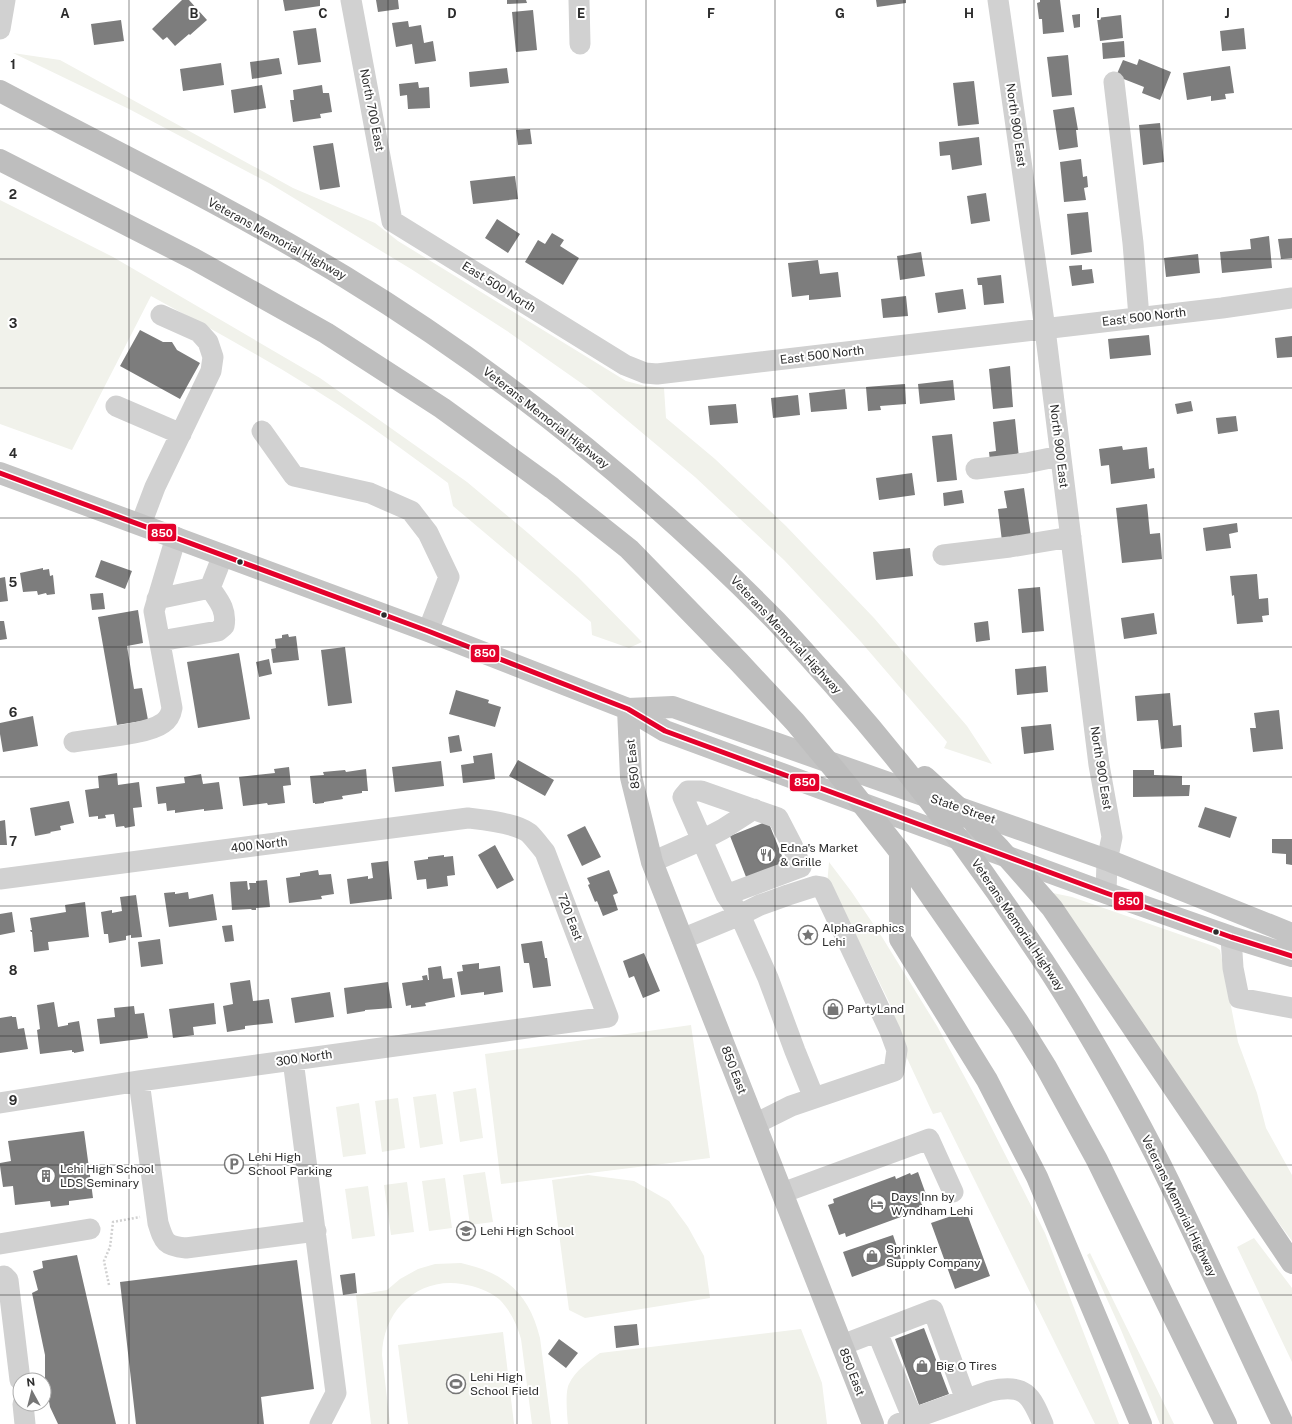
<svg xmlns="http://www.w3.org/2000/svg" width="1292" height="1424" font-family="'Public Sans',sans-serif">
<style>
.green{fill:#f1f2eb}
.building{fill:#7d7d7d}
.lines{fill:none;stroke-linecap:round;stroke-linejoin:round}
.path{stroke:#d1d1d1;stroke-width:2.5;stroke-dasharray:2 2;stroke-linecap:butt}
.minor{stroke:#d1d1d1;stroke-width:21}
.major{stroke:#c4c4c4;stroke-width:22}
.highway{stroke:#bebebe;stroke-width:22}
.bus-1-casing{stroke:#fff;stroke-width:8}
.bus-1{stroke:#e4002b;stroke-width:5}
.grid{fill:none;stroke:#2c2c2c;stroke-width:1;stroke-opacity:0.55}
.bus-dot{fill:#2c2c2c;stroke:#fff;stroke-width:1.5}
.labels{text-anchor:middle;stroke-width:4;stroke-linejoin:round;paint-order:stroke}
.street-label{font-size:12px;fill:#2c2c2c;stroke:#fff}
.poi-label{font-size:12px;fill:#2c2c2c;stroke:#fff;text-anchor:start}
.grid-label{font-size:13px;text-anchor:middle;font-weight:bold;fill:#2c2c2c;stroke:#fff;stroke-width:4;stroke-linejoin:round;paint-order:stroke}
.line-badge{stroke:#fff;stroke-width:1.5}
.badge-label{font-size:11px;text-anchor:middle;font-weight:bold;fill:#fff}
</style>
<rect width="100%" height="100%" fill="#fff"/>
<!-- green -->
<path class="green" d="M13 53 60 60 293 188 375 223 398 241 626 381 645 386 664 388 666 418 715 459 786 526 874 618 967 726 992 764 944 748 947 742 861 642 784 560 695 477 591 390 507 331 411 269 269 183 129 109Z
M0 200 113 257 320 378 467 482 528 533 578 577 642 642 629 648 592 635 591 622 453 506 448 483C421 463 394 443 367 424 298 376 224 336 151 296L72 450 0 424Z
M829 862 851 891 882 937 937 1026 981 1107 1045 1233 1119 1424H1095L941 1112 933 1114 892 1026 890 1004 865 953 853 942 827 885Z
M1053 893 1072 897 1216 947 1220 950 1238 1042 1257 1093 1266 1128 1292 1175V1241L1220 1143Z
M691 1025 710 1158 501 1184 485 1054Z
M476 1088 483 1138 460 1142 453 1092Z
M436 1094 443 1144 420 1148 413 1097Z
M398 1098 405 1148 382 1152 375 1101Z
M359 1103 366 1154 343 1157 336 1107Z
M485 1172 493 1222 470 1225 463 1175Z
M588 1175 634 1181 669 1201 688 1227 704 1256 710 1298 585 1318 569 1310 552 1180Z
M445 1178 452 1228 429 1231 422 1181Z
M407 1182 414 1232 391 1235 384 1185Z
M368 1186 375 1236 352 1239 345 1189Z
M1254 1238 1292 1288V1362L1237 1247Z
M1090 1253 1174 1424H1160L1121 1330 1087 1255Z
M461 1263C505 1273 529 1293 540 1338L551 1424H532L521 1339C517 1324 510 1310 499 1299 489 1291 475 1286 462 1284 417 1277 383 1311 382 1355L390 1424H371L356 1295 387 1290 400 1279 418 1269 435 1264Z
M801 1329 822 1383 827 1424H568C567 1415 565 1391 569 1384 575 1371 589 1361 600 1353Z
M503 1332 514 1424H408L398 1345Z"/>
<!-- building -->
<path class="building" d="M182 0H189L207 20 190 35 189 34 175 46 167 37 163 40 152 29Z
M283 0H320V6L285 11Z
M376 0H398L399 9 378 12Z
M507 0H526L527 3 507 4Z
M876 0H906V3L877 7Z
M1040 0H1060L1064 32 1043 34 1042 19H1039L1037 3 1040 2Z
M533 10 537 50 516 52 512 12Z
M1080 14V27L1074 28 1072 15Z
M1121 15 1123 38 1100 41 1097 18Z
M121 20 124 41 94 45 91 24Z
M408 21 409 27 421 25 424 43 433 41 436 61 415 64 412 44 396 47 392 23Z
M316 28 321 62 298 65 293 31Z
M1244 28 1246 49 1222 51 1220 31Z
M1124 41 1125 57 1103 59 1102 43Z
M1068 55 1072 95 1052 97 1047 57Z
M279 58 282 74 252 79 250 62Z
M1139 59 1171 72 1160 100 1142 93 1144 87 1116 76 1123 60 1137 65Z
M221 63 224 85 183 91 180 69Z
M1230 66 1234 93 1225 94 1226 99 1211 101V96L1187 100 1183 73Z
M507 68 509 83 470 87 469 72Z
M974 81 979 124 958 126 953 83Z
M418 82 419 88 429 87 430 108 408 109 407 95 400 96 399 84Z
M262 85 266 108 234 113 231 90Z
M322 85 323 93H329L332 112 320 114 321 118 293 122 290 100H294L293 90Z
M1074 107 1078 130H1076L1078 147 1059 150 1053 110Z
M1160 123 1164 162 1143 165 1139 125Z
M530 129 532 144 518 145 516 130Z
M979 137 982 165 952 170 950 155 940 156 939 142Z
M333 143 340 187 320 190 313 146Z
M1081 159 1083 177 1087 176 1088 187 1084 188 1086 200 1064 202 1060 162Z
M515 176 518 199 473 204 470 181Z
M986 193 990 221 971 224 967 196Z
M1088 212 1092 252 1071 255 1067 214Z
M497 219 520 234 508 253 485 238Z
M552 233 564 240 560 246 579 258 563 285 525 262 538 240 545 244Z
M1269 236 1272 268 1222 273 1220 252 1251 249 1250 239Z
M1292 238V258L1281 259 1278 239Z
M921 252 925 276 900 280 897 256Z
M1198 254 1200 273 1166 277 1164 258Z
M818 260 820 274 838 272 841 297 809 300V295L792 297 788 263Z
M1082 265V270L1092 269 1094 283 1072 286 1069 266Z
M1001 275 1004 303 984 305 982 285H978L977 278Z
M963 289 966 309 938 313 935 293Z
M906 296 908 316 883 318 881 299Z
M140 330 163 342H172L177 350 200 363 180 399 120 366Z
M1149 335 1151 355 1110 359 1108 339Z
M1292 336V357L1277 358 1275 338Z
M1010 366 1013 407 993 409 989 369Z
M953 380 955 400 920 404 918 384Z
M905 384 906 404 880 406 881 410 868 411 866 387Z
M845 389 847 409 811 412 809 393Z
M798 395 800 415 773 418 771 398Z
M1191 401 1193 411 1177 414 1175 404Z
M736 404 738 423 710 425 708 406Z
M1236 416 1238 431 1218 434 1216 418Z
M1015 419 1019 458 990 461 989 452 996 451 993 422Z
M952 434 957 480 937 482 932 436Z
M1122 446 1123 450 1147 447 1149 469 1154 468 1155 478 1111 484 1109 465 1101 466 1099 449Z
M912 473 915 495 879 500 876 478Z
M1024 488 1031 537 1002 541 998 509 1007 508 1004 491Z
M962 490 964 503 944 506 943 493Z
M1147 504 1150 534 1160 533 1162 559 1122 563 1116 508Z
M1237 523 1238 532 1229 534 1231 548 1206 551 1203 528Z
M910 548 913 576 876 580 873 552Z
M101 560 132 571 125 589 95 577Z
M43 568V570L49 569 50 576 53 575 55 594 47 595 46 593 38 595 37 591 23 592 20 573Z
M1257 574 1259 599 1268 598 1269 615 1262 616 1263 622 1237 624 1234 595 1232 596 1230 576Z
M5 577 8 601 0 602V578Z
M1040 587 1044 631 1022 633 1018 589Z
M103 593 105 609 92 610 90 594Z
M138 610 143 643 127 646 134 689 142 688 148 720 117 725 98 617Z
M1154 613 1157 634 1124 639 1121 618Z
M0 621H4L7 639 0 640Z
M988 621 990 640 976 642 974 623Z
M288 634 289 637 296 636 299 660 273 663 271 649 276 648 275 639 282 638V635Z
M345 647 352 703 328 706 321 650Z
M239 653 250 719 198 728 187 662Z
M269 659 272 674 259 677 256 662Z
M1046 666 1048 692 1017 695 1015 669Z
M456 690 489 700 488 703 501 707 495 727 449 714Z
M1170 693 1173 726 1181 725 1182 747 1161 749 1158 720 1137 721 1135 696Z
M1279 710 1283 749 1253 752 1250 728H1256L1254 713Z
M33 716 38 746 3 752 0 734V723Z
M1051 724 1054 750 1024 754 1021 727Z
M459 735 462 751 450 753 448 737Z
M492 753 495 779 463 783 461 765 474 763 473 756Z
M518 760 554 780 545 796 509 776Z
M441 761 444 786 395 792 392 767Z
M289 767 291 785 283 786 285 803 268 805 267 803 243 806 239 777 275 773 274 769Z
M366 769 368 791H362V793L342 796 343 799 324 802V803L315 804V803H313L310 776 324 775 323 772 345 770 346 772Z
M1133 770H1154V775L1182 776V785H1190L1189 796 1133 797Z
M117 773 118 785 139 782 142 807 133 808 135 826 125 828 124 826 116 827 114 814 105 815 106 818 98 819V816L89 817 85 790 99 788 98 776Z
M201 774 203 784 219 782 223 809 204 811V809L175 813V810L167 811 166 803 158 804 156 787 185 783 184 777Z
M69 801 74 823 60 826 61 830 50 832 51 833 35 836 30 808Z
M1205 807 1237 817 1230 838 1198 827Z
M5 820 7 845H0V821Z
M768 821 786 866 748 882 730 836Z
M585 826 601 857 582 866 567 835Z
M1272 839H1292V865L1286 864V854L1272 853Z
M495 845 514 880 497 889 478 855Z
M444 855V857L453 856 455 875 447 876 448 886 427 889 426 879 417 880 414 861 428 859V857Z
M388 861 392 899 350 904 347 879 368 876V879L373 878 371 863Z
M318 870 319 875 331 874 334 894 321 896 322 899 289 903 286 878 300 876V873Z
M609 870 618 893 613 895 618 910 603 916 597 901 595 902 588 885 590 884 587 878Z
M267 880 270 907 256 908V910H252L251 909 232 910 230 882 247 881 248 890 250 889 249 883H256V881Z
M175 892V894L188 892 189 899 213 894 217 920 169 927 164 893Z
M136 895 142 937 131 938V935L126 936V940L109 943 108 934H104L101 912 112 910V913L122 911 120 897Z
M85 902 89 937 48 942 49 950 34 952 32 932H31L30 930H32L30 918 66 912 65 905Z
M12 912 15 932 0 935V914Z
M232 925 234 941 225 942 222 926Z
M160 939 163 964 141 967 138 942Z
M542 941 545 958H547L551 986 533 988 529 963H524L521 944Z
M644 953 660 991 643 998 634 976 629 978 623 961Z
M479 963V969L500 966 503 992 484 995V992L461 995 457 972 463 971 462 965Z
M441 966 443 979 452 978 455 997 425 1003 426 1006 411 1008V1005L406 1006 402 983 423 980 422 976 427 975 428 980H429L428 968Z
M250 980 253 1001 269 999 273 1023 245 1026V1029L227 1032 223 1006 233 1004 230 983Z
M388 982 392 1008 365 1010V1011L347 1014 344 988Z
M330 992 334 1017 295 1023 291 998Z
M54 1002 58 1027 68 1025V1023L79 1021 84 1051 74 1053V1052H72V1050L40 1054 37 1030 40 1029 37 1005Z
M214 1003 216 1024 193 1027 194 1035 173 1038 169 1009Z
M134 1006 135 1014 144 1013 148 1038 100 1044 97 1019 115 1017 114 1008Z
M12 1016V1017H16L18 1029 24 1028 28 1049 0 1053V1018Z
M84 1131 93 1198 69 1201V1205L51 1207 50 1201 15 1205 13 1186 3 1187 0 1166V1163L11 1161 8 1141Z
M918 1172 928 1200 921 1203 923 1206 909 1212V1214L846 1237 845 1233 839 1235 828 1205 834 1203 833 1199 895 1176 896 1179 910 1173 911 1175Z
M966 1211 990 1276 955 1289 931 1223Z
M893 1235 901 1259 852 1277 843 1252Z
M77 1255 116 1424H58L50 1407 45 1379V1355L32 1293 38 1290 33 1271 43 1268 42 1261Z
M297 1260 314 1389 261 1397 264 1424H136L120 1282Z
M355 1273 357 1293 343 1295 340 1275Z
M637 1324 639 1345 616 1348 614 1326Z
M924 1328 949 1394 919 1405 895 1339Z
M559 1339 578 1353 566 1368 548 1354Z"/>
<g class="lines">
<!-- path -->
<path class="path" d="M109 1285 104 1261 110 1247 113 1222 140 1217"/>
<!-- minor -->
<path class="minor" d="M351 0 392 221 625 365 645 373 657 374 1222 308 1292 298
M579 0 580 44
M998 0 1045 329 1099 765 1112 837 1107 861 1106 893
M0 29 5 0
M1114 82 1133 243 1139 317
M116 406 181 434
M262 431 294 476 370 493 411 511 428 533 449 577 428 631
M976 469 1026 463 1060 456
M141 524 155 487 211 371 213 357 208 342 199 332 161 315
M943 555 1010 547 1071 537
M157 599 210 588 223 555
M160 641 218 631 224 626C227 610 219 601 210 588
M74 742C95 738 147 735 163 723 169 719 171 714 172 708L154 611 176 537
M652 862 702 840 723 829 754 809
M0 879 468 818C485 820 516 823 529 833 535 839 540 846 545 852L608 1017 139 1081 0 1103
M726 895 801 867 792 845 778 818 701 791H688L683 797 726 895 740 915 760 905 788 895 816 886 822 887 890 1031 897 1050 894 1071 791 1106 755 1124
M1231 937 1233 968 1239 998 1292 1008
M682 939 740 915 768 978 795 1051 814 1098
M293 1060 336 1393 320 1424
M139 1081 158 1223C164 1242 165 1246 186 1248L316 1231
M782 1193 929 1139 953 1192
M0 1244 90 1229
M0 1277 4 1276 8 1280 20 1380
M877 1332 913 1419
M842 1345 933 1310 966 1400
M23 1404 25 1424
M898 1424 990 1391C1025 1383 1031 1395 1043 1424"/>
<!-- major -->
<path class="major" d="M0 473 428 631 628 709 665 731 1106 893 1231 937 1292 956
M628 709 631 777 652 862 873 1424
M628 709 673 707 1110 861 1292 934"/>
<!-- highway -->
<path class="highway" d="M0 91C115 152 233 209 345 277 502 373 647 490 776 621 796 642 815 664 834 685 906 767 971 851 1031 943 1049 969 1066 996 1082 1023 1113 1075 1143 1128 1169 1182 1208 1262 1245 1344 1283 1424
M0 160 194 259 326 333 442 408 552 488 629 549 739 662 795 722 844 781 900 852 1018 1022 1046 1067 1097 1160 1226 1424
M925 777 973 821 1000 849 1052 908 1292 1263
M900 852V939L987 1080 1037 1177 1141 1424"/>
<defs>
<path id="bus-1" d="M0 473 428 631 628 709 665 731 1106 893 1231 937 1292 956"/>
</defs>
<!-- bus-1 casing -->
<use href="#bus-1" class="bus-1-casing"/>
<!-- bus-1 -->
<use href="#bus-1" class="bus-1"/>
</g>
<!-- grid -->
<path class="grid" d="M129 0V1424M258 0V1424M388 0V1424M517 0V1424M646 0V1424M775 0V1424M904 0V1424M1034 0V1424M1163 0V1424M0 129H1292M0 259H1292M0 388H1292M0 518H1292M0 647H1292M0 777H1292M0 906H1292M0 1036H1292M0 1165H1292M0 1295H1292"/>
<!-- icons -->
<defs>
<symbol id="restaurant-ring" viewBox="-11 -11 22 22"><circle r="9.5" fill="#fff" stroke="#767676" stroke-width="1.5"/><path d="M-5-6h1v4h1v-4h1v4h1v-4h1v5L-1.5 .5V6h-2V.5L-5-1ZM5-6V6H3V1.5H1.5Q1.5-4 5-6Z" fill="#767676"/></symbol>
<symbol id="sight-ring" viewBox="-11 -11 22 22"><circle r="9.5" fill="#fff" stroke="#767676" stroke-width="1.5"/><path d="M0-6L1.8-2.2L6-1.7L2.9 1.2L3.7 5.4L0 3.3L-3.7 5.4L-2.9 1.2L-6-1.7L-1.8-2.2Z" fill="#767676"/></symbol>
<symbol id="shop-ring" viewBox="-11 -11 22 22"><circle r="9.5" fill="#fff" stroke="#767676" stroke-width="1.5"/><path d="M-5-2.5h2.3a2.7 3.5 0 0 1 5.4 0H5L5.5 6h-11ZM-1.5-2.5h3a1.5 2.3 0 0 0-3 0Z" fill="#767676"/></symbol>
<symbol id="parking-ring" viewBox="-11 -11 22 22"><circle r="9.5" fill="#fff" stroke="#767676" stroke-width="1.5"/><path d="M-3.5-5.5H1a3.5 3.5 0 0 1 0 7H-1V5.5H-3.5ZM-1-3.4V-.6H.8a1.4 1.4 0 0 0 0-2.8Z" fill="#767676"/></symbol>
<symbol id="building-ring" viewBox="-11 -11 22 22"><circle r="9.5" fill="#fff" stroke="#767676" stroke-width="1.5"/><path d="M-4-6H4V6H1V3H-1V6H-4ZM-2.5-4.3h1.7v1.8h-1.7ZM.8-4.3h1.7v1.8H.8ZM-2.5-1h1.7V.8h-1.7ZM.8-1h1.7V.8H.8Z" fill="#767676"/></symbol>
<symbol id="hotel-ring" viewBox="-11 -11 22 22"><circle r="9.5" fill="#fff" stroke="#767676" stroke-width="1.5"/><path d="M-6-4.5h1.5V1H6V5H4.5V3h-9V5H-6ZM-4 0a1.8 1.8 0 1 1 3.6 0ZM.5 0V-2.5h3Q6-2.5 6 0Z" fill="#767676"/></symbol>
<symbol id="school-ring" viewBox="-11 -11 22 22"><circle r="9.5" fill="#fff" stroke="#767676" stroke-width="1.5"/><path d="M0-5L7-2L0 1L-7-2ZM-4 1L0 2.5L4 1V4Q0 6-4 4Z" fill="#767676"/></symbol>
<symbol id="stadium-ring" viewBox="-11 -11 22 22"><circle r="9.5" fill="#fff" stroke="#767676" stroke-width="1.5"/><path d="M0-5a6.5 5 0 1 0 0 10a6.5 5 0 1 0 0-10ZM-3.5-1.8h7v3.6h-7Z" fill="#767676"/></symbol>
</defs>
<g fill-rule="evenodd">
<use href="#restaurant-ring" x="755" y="844" width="22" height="22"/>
<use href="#sight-ring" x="797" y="924" width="22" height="22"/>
<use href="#shop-ring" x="822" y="998" width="22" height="22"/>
<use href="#parking-ring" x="223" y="1153" width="22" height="22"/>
<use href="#building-ring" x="35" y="1165" width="22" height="22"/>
<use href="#hotel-ring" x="866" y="1193" width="22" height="22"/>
<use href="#school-ring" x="455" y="1220" width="22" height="22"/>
<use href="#shop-ring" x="861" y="1245" width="22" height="22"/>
<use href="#shop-ring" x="911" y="1355" width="22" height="22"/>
<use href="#stadium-ring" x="445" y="1373" width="22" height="22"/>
</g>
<!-- markers -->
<g class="bus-dot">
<circle cx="240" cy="562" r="3.5"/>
<circle cx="384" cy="615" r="3.5"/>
<circle cx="1216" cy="932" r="3.5"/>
</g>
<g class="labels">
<!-- street labels -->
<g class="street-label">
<text transform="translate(372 110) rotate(79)" y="4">North 700 East</text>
<text transform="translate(1016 125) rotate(82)" y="4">North 900 East</text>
<text transform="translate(277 239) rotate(29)" y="4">Veterans Memorial Highway</text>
<text transform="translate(499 287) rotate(32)" y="4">East 500 North</text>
<text transform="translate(1144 317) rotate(-7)" y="4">East 500 North</text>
<text transform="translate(822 355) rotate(-7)" y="4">East 500 North</text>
<text transform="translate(546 418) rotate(38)" y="4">Veterans Memorial Highway</text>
<text transform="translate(1059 446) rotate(83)" y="4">North 900 East</text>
<text transform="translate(786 635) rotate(47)" y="4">Veterans Memorial Highway</text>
<text transform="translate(633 764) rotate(-96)" y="4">850 East</text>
<text transform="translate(1101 768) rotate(81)" y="4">North 900 East</text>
<text transform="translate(963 809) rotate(19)" y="4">State Street</text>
<text transform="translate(259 845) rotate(-7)" y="4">400 North</text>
<text transform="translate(570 917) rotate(69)" y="4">720 East</text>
<text transform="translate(1018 925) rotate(56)" y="4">Veterans Memorial Highway</text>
<text transform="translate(304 1058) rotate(-8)" y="4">300 North</text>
<text transform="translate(734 1070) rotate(69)" y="4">850 East</text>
<text transform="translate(1179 1206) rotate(64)" y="4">Veterans Memorial Highway</text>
<text transform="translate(852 1372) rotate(69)" y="4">850 East</text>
</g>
<!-- poi labels -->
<g class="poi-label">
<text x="780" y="852">Edna's Market<tspan x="780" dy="14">&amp; Grille</tspan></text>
<text x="822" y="932">AlphaGraphics<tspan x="822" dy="14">Lehi</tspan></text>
<text x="847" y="1013">PartyLand</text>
<text x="248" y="1161">Lehi High<tspan x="248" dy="14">School Parking</tspan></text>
<text x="60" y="1173">Lehi High School<tspan x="60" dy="14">LDS Seminary</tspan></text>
<text x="891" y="1201">Days Inn by<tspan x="891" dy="14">Wyndham Lehi</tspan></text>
<text x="480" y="1235">Lehi High School</text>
<text x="886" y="1253">Sprinkler<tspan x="886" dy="14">Supply Company</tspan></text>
<text x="936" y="1370">Big O Tires</text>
<text x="470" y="1381">Lehi High<tspan x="470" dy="14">School Field</tspan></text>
</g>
</g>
<g class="grid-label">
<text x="65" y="18">A</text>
<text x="194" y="18">B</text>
<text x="323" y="18">C</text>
<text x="452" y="18">D</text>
<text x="581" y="18">E</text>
<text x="711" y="18">F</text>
<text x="840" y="18">G</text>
<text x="969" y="18">H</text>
<text x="1098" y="18">I</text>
<text x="1227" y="18">J</text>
<text x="13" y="69">1</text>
<text x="13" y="199">2</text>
<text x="13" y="328">3</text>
<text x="13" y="458">4</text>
<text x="13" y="587">5</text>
<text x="13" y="717">6</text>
<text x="13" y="846">7</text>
<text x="13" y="975">8</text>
<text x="13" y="1105">9</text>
</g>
<g class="line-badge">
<rect x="147" y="523" width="30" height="19" rx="4" fill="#e4002b"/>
<rect x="470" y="644" width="30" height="19" rx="4" fill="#e4002b"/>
<rect x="789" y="773" width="31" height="19" rx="4" fill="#e4002b"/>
<rect x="1113" y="891" width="31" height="20" rx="4" fill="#e4002b"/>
</g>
<g class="badge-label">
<text x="162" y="537">850</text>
<text x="485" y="657">850</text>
<text x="805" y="786">850</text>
<text x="1129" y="905">850</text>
</g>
<!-- north arrow -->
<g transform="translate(32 1392) rotate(353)"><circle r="19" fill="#ffffff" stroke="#ababab"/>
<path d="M0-3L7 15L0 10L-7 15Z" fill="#767676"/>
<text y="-6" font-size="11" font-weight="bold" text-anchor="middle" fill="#2c2c2c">N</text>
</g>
</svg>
